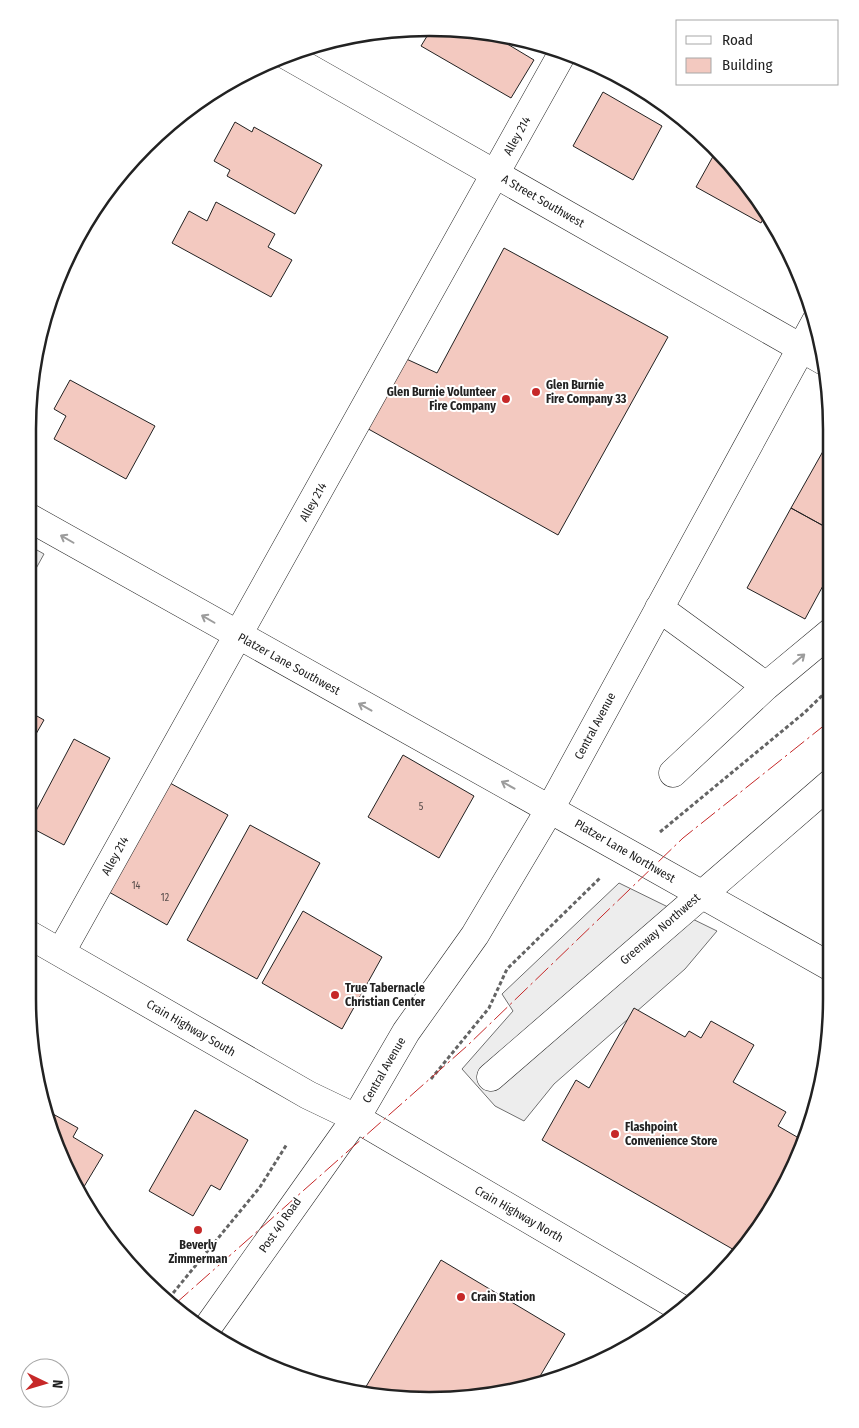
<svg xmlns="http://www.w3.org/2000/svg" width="859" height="1428" font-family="'Fira Sans Condensed',sans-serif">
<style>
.parking{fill:#ededed;stroke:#6f6f6f}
.building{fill:#f3c9c0;stroke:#222}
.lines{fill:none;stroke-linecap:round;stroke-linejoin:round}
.minor-casing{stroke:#222;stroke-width:29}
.major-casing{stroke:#222;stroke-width:29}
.path{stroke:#646464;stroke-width:3;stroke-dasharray:4 2.5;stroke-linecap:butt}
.minor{stroke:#fff;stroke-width:28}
.major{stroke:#fff;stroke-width:28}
.power{stroke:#c62828;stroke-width:1;stroke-dasharray:18 4 2.5 4;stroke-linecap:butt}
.oneway{stroke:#9c9c9c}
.poi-dot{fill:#c62828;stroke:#fff;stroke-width:2}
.labels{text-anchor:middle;stroke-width:4;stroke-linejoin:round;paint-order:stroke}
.number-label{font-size:10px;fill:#564c4a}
.street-label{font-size:12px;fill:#222;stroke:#fff}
.poi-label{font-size:12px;font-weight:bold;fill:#222;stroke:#fff;text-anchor:start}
.rim{fill:none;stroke:#222;stroke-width:2.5}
</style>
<rect width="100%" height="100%" fill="#fff"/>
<!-- parking -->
<path class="parking" d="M28 545 44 554 28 583Z
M619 883 717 931 685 969 554 1084 524 1121 495 1106 462 1069 513 1011 502 994Z"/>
<!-- building -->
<path class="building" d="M432 28 489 33 534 60 511 98 421 46Z
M603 92 662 126 633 180 573 146Z
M235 122 252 132 254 127 322 165 295 214 227 176 230 170 214 161Z
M716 151 732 164 766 213 761 223 696 187Z
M216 202 275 234 268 247 292 260 271 297 172 243 189 211 207 221Z
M504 248 668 337 558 535 363 426 402 357 437 373Z
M70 380 155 426 126 479 54 439 66 416 54 409Z
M831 437V530L791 508Z
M791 508 831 530V584L825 582 805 619 747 588Z
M28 711 44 720 28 748Z
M74 739 110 758 64 845 28 826Z
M403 755 474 796 439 858 368 817Z
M170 783 228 815 167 925 109 892Z
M250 825 320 863 257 979 187 940Z
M303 911 382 957 342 1029 262 983Z
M634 1008 685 1037 689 1031 701 1038 711 1021 754 1045 733 1082 786 1112 778 1126 804 1141 764 1222 736 1251 542 1140 576 1080 589 1088Z
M195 1110 248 1140 220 1190 211 1185 193 1216 149 1191Z
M53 1114 78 1128 73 1137 103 1155 82 1190 49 1127 48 1122Z
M441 1260 565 1334 536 1383 429 1400 364 1390Z"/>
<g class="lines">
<defs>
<path id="minor" d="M286 55 824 361
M28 517C295 669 564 816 831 967
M659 608 766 686 673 773
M766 686 831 632
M61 952 563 52
M491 1077 831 783
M205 1331 356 1118 406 1032 475 935 550 809 816 321"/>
<path id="major" d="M28 934 308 1095 356 1118 682 1309"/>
</defs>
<!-- minor casing -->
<use href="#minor" class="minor-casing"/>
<!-- major casing -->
<use href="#major" class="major-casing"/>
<!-- path -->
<path class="path" d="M660 832 804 713 831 687
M431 1079 489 1008 507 969 601 877
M169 1298 260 1187 287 1144"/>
<!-- minor -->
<use href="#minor" class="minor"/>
<!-- major -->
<use href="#major" class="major"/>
<!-- power -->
<path class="power" d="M175 1304 467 1046 683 838 831 720"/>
</g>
<!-- one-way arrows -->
<defs><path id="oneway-shaft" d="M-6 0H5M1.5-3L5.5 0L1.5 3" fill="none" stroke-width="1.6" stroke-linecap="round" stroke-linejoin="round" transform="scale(1.25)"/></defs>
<g class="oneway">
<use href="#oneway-shaft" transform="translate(67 539) rotate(-150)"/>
<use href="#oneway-shaft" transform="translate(208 619) rotate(-150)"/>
<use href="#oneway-shaft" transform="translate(799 659) rotate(-40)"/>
<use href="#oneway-shaft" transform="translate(365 707) rotate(-151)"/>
<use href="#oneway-shaft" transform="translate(508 785) rotate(-151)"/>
</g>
<!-- markers -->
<g class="poi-dot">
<circle cx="536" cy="392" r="5"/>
<circle cx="506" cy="399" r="5"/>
<circle cx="335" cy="995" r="5"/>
<circle cx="615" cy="1134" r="5"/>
<circle cx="198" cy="1230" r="5"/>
<circle cx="461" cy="1297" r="5"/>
</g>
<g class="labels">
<!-- number labels -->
<g class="number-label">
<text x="421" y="810">5</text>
<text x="136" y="889">14</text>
<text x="165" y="901">12</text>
</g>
<!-- street labels -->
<g class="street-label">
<text transform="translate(517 136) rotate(-61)" y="4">Alley 214</text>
<text transform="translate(543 201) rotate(30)" y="4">A Street Southwest</text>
<text transform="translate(313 502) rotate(-61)" y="4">Alley 214</text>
<text transform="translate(289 664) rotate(29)" y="4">Platzer Lane Southwest</text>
<text transform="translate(595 726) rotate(-62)" y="4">Central Avenue</text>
<text transform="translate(625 851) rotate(30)" y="4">Platzer Lane Northwest</text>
<text transform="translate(115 856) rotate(-61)" y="4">Alley 214</text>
<text transform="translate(660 929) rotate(-41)" y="4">Greenway Northwest</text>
<text transform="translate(191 1028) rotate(30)" y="4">Crain Highway South</text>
<text transform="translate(384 1070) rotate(-60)" y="4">Central Avenue</text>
<text transform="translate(519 1214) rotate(30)" y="4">Crain Highway North</text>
<text transform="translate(280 1225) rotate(-55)" y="4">Post 40 Road</text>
</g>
<!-- poi labels -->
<g class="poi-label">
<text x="546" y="389">Glen Burnie<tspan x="546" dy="14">Fire Company 33</tspan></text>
<text x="496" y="396" text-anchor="end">Glen Burnie Volunteer<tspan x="496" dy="14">Fire Company</tspan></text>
<text x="345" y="992">True Tabernacle<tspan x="345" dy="14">Christian Center</tspan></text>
<text x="625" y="1131">Flashpoint<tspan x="625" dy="14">Convenience Store</tspan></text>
<text x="198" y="1249" text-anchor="middle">Beverly<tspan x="198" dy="14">Zimmerman</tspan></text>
<text x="471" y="1301">Crain Station</text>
</g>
</g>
<!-- crop -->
<path d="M0 0H859V1428H0ZM429 36H430A393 393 0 0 1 823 429V999A393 393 0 0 1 430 1392H429A393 393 0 0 1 36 999V429A393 393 0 0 1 429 36Z" fill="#fff" fill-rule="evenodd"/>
<path class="rim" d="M429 36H430A393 393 0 0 1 823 429V999A393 393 0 0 1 430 1392H429A393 393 0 0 1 36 999V429A393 393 0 0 1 429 36Z"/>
<!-- legend -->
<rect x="676" y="20" width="162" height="65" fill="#ffffff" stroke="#a7a7a7"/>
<rect x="686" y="36" width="25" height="8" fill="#ffffff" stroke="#a7a7a7"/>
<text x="722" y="45" font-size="15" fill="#222222">Road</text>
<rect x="686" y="58" width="25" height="15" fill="#f3c9c0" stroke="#a7a7a7"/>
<text x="722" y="70" font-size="15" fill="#222222">Building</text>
<!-- north arrow -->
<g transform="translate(45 1383) rotate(95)"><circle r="24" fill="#ffffff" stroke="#a7a7a7"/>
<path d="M0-4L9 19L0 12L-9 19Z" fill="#c62828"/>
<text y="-8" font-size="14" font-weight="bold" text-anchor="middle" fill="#222222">N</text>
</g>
</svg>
